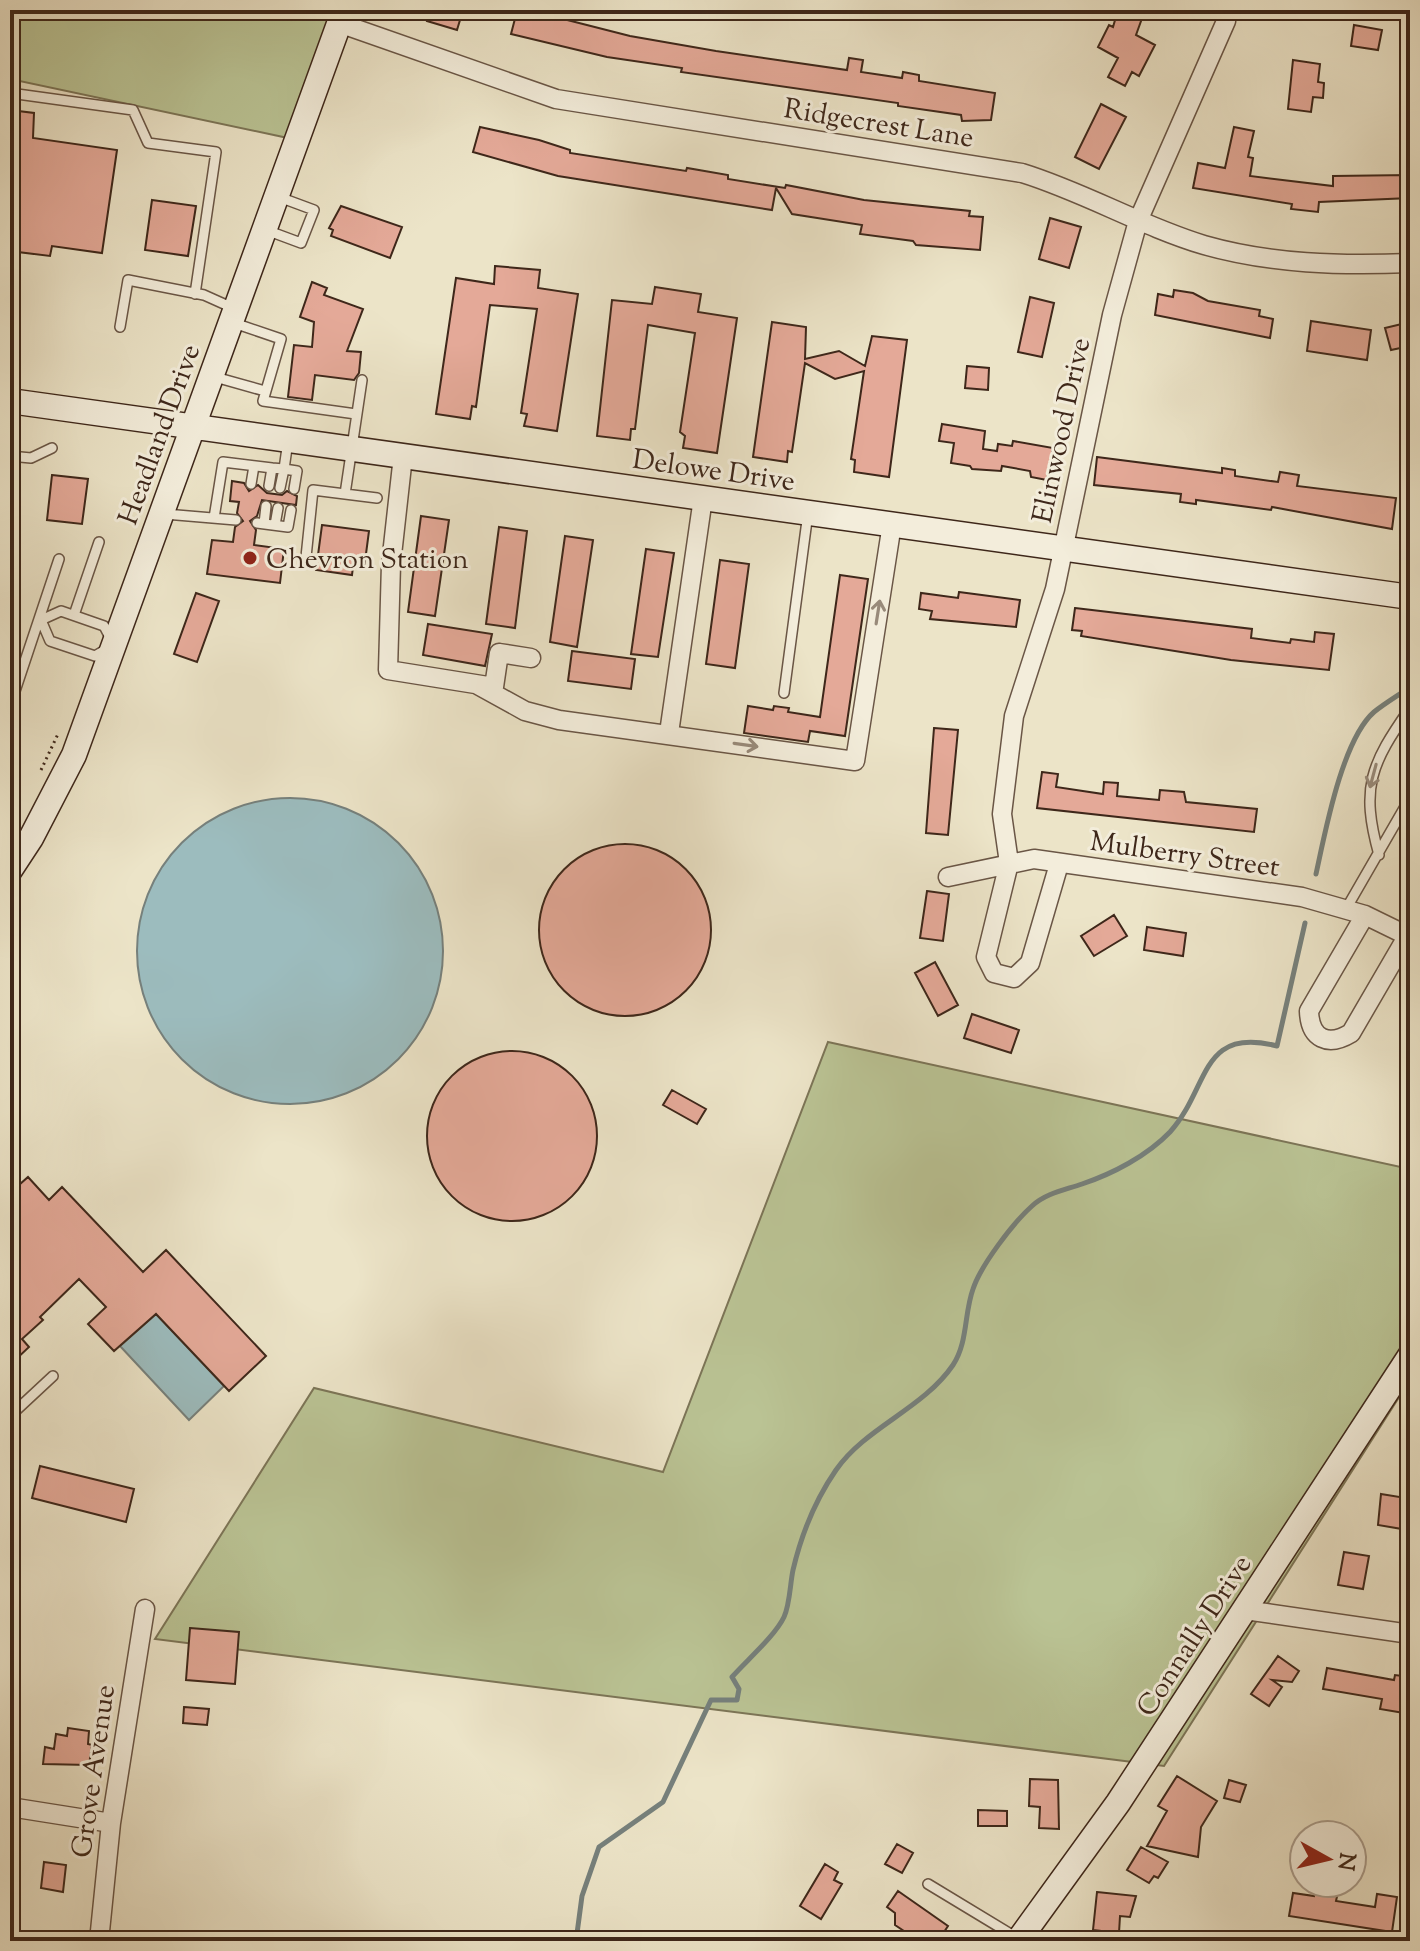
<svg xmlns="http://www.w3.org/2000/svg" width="1420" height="1951" font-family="'Sorts Mill Goudy',serif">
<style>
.green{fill:#bac394;stroke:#7c7557;stroke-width:2}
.water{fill:#9cbcbe;stroke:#76807c;stroke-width:2}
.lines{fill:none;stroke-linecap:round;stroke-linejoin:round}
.stream{stroke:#76807c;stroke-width:5}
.building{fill:#e4a998;stroke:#3e271a;stroke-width:2}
.lane-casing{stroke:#6a5646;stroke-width:12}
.street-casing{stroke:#6a5646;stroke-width:21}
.secondary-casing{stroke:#3e271a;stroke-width:27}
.path{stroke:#3e271a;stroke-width:3;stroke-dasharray:2 4;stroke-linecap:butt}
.lane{stroke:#f3eddb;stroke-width:9}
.street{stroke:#f3eddb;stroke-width:18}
.secondary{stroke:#f3eddb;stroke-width:24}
.oneway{stroke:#988a7a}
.poi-dot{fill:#8f2418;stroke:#f3eddb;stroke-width:3}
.labels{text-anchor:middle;stroke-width:6;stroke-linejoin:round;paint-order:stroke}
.street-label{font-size:28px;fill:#3e271a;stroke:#f3eddb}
.poi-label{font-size:28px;fill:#3e271a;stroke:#f3eddb;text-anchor:start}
</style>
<rect width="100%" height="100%" fill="#ece4c8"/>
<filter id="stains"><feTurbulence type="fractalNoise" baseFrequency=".0025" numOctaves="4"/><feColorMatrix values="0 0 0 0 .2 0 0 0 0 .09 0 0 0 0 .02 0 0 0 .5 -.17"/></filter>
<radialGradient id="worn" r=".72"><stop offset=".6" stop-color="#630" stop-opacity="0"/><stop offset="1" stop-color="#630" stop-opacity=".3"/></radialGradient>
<!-- green -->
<path class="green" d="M10 10H335L288 138 10 79Z
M828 1042 1410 1169V1380L1164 1766 155 1639 314 1388 663 1472Z"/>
<!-- water -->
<path class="water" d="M137 951a153 153 0 1 1 306 0a153 153 0 1 1-306 0Z
M156 1314 224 1386 189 1420 120 1346Z"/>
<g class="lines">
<!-- stream -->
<path class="stream" d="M1316 874C1325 833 1342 740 1374 712 1385 703 1399 695 1410 687
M576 1941 582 1896 599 1847 663 1802 711 1700H737L739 1689 732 1677C746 1661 775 1636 784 1617 790 1604 790 1584 793 1570 801 1536 816 1499 836 1470 866 1427 923 1409 953 1365 968 1342 964 1314 973 1289 981 1265 1013 1223 1032 1206 1046 1193 1065 1190 1082 1184 1112 1174 1147 1156 1170 1132 1210 1088 1199 1026 1277 1046L1305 923"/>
</g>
<!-- building -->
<path class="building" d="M430 10H463L457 30 427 21Z
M528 10 630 36 716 51 847 70 849 58 863 60 861 72 902 78 903 72 919 75V81L995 93 991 120 962 121 961 115 898 106V103L681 72 682 68 607 57 511 34 517 11 526 13Z
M1118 10H1145L1136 35 1155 45 1139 76 1132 72 1125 86 1108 77 1118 58 1098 47 1109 25 1113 27Z
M1354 25 1382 30 1378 50 1351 46Z
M1293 60 1320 64 1318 82 1324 83 1323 98 1313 97 1311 112 1288 109Z
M1101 104 1126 117 1099 169 1075 157Z
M10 110 34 113 33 138 117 150 102 253 52 246 50 256 10 251Z
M480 127 539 140 570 150V153L686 171 687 168 728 175V179L785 188 786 185 864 200 970 211 969 216 983 217 980 250 916 245 913 241 860 234 862 225 792 214 776 188 772 210 558 176 473 152Z
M1234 127 1254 131 1248 157 1253 158 1250 176 1333 186V176L1410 175V198L1319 202 1318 212 1291 209 1292 204 1193 188 1198 163 1225 168Z
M152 200 196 206 188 256 145 250Z
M341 206 402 227 390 258 331 236 333 230 329 228Z
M1050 218 1081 227 1069 268 1039 259Z
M495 266 540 270 538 288 578 294 557 431 524 426 527 414 521 413 537 309 490 305 476 407 472 406 470 419 436 414 456 278 494 284Z
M312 282 327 288 324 295 363 309 347 351 361 352 359 373 354 380 315 375 312 400 288 397 294 345 312 347 314 322 300 317Z
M655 287 701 294 698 312 737 318 717 453 683 448 685 436 680 432 695 333 648 325 635 429H631L630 440 597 436 612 300 652 304Z
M1174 290 1193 293 1208 301 1260 310 1259 316 1273 319 1270 338 1155 315 1158 294 1173 297Z
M1030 297 1054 303 1042 357 1018 352Z
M1311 321 1371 330 1367 360 1307 351Z
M772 322 806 327 805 359 839 351 865 366 872 336 907 340 889 477 854 472 855 460 851 459 864 371 835 379 805 363 792 452 788 451 787 462 753 457Z
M1410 322V346L1391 350 1385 328Z
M967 366 989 368 988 390 965 388Z
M942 424 985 431 983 449 997 451 998 444 1012 446 1013 441 1053 448 1047 480 1031 477 1030 471 1002 466 1001 471 972 469 970 466 951 463 954 443 939 441Z
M1097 457 1222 473V468L1235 470V476L1278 482 1280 472 1299 475 1297 486 1396 498 1392 529 1272 507 1271 510 1196 500V504L1180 502 1181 494 1094 485Z
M52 475 88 479 82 524 47 520Z
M232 481 244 483 249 491 258 485 267 493 282 495 287 491 297 496 296 505 262 500 257 516 250 521 256 530 254 545 284 549 280 583 207 574 212 540 233 542 235 527 243 521 237 513 239 502 230 501Z
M421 516 449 520 435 616 408 612Z
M322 525 369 531 364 569 353 567 352 575 316 570Z
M499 527 527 531 515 628 486 624Z
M565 536 593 540 577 647 550 642Z
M646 549 674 553 658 657 631 654Z
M720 560 749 564 735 668 706 664Z
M840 575 868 579 845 736 810 731 808 742 744 733 748 706 773 710 774 706 789 708 788 712 820 717Z
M959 592 1020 600 1016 627 930 619 932 611 919 609 921 593 958 598Z
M196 593 219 601 197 662 174 654Z
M1075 608 1252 629 1251 638 1290 643 1291 639 1314 642 1315 632 1334 634 1329 670 1231 660 1081 636 1082 631 1072 630Z
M428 624 492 634 485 666 423 655Z
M572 651 635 659 631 689 568 681Z
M934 728 958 730 948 835 926 833Z
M1042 772 1058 774 1056 787 1103 794 1104 782 1118 783 1117 796 1159 800 1160 790 1184 792 1186 802 1257 809 1254 832 1037 808Z
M539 930a86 86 0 1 1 172 0a86 86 0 1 1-172 0Z
M927 891 949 894 943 941 920 938Z
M1114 915 1127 936 1094 956 1081 936Z
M1147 927 1186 933 1183 956 1144 950Z
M935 962 958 1005 938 1016 915 973Z
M972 1014 1019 1030 1011 1053 964 1038Z
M427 1136a85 85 0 1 1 170 0a85 85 0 1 1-170 0Z
M672 1090 706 1109 697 1124 663 1105Z
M28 1177 49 1200 62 1187 143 1272 166 1250 266 1356 229 1391 156 1314 114 1351 88 1324 106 1307 79 1279 40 1317 43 1320 22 1339 29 1347 10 1365V1193Z
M40 1466 134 1489 126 1522 32 1498Z
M1381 1494 1406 1498 1402 1529 1378 1525Z
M1344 1552 1369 1556 1363 1589 1338 1585Z
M190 1628 239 1632 235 1684 186 1680Z
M1278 1656 1299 1671 1292 1682 1272 1680 1282 1687 1269 1706 1251 1694Z
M1327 1668 1394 1680 1395 1675 1410 1677V1714L1380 1709 1382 1699 1323 1689Z
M184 1707 209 1709 207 1725 183 1723Z
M68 1728 89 1731 88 1744 92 1745 89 1765 43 1764 45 1747 54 1749 56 1734 67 1736Z
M1177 1776 1217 1801 1201 1827 1198 1857 1147 1846 1167 1811 1158 1806Z
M1030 1779 1058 1780 1059 1829 1039 1828 1040 1807 1029 1806Z
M1229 1780 1246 1785 1240 1802 1224 1798Z
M978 1810 1007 1811V1826H978Z
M897 1844 913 1853 902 1873 885 1864Z
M1141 1847 1168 1862 1158 1878 1154 1876 1149 1883 1127 1870Z
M44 1862 66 1865 63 1892 41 1888Z
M825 1864 838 1872 834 1880 842 1884 821 1919 800 1906Z
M1315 1889 1338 1892 1336 1901 1375 1907 1377 1894 1397 1897 1392 1932 1289 1916 1293 1893 1314 1896Z
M898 1891 948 1926 938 1941H919L895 1925V1913L887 1907Z
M1097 1892 1136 1896 1130 1917 1120 1916 1119 1933 1093 1930Z"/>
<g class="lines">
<defs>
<path id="lane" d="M10 93 133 110 148 143 216 152 195 294
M266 230 301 243 314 210 279 197
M234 323 281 339 263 401 356 414
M120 327 128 280 204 295 233 308
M215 377 265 391
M362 380 345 494 377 498
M288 441 284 469 297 471 294 489
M10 456 31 458 52 448
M251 484 254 466
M269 486 272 468 284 469 280 488
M165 514 236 520
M214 518 223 462 272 468
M257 523 288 527 291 510
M264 524 266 506
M275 525 278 508
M306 557 313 490 345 494
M61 611 104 626 114 645 95 656 50 641 41 620Z
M74 615 99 542
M784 693 808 513
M10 706 59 559
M1379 855C1360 787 1371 764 1410 708
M1346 909 1410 798
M10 1416 53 1376
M928 1884 1019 1939"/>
<path id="street" d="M339 23 556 99 1022 173C1084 192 1141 226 1204 245 1271 264 1341 266 1410 263
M403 456 391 564 388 670 494 687 499 653 531 658
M478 685 525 711 559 720 855 761 892 524
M669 733 703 498
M1059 864 1030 963 1014 978 994 973 986 957 1009 863 1002 814 1014 716 1055 589 1112 315 1138 221 1226 21
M948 877 1034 859 1302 897 1365 915 1410 937
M1365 915 1309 1011C1310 1039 1328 1047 1351 1033L1408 935
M1245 1610 1410 1634
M10 1807 111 1823
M99 1941 111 1823 145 1609"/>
<path id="secondary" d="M10 401 1410 597
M10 870 31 838 74 755 344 10
M1018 1941 1118 1803 1410 1356"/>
</defs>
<!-- lane casing -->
<use href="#lane" class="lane-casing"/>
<!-- street casing -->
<use href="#street" class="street-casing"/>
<!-- secondary casing -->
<use href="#secondary" class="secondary-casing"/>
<!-- path -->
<path class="path" d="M41 770 58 734"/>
<!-- lane -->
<use href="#lane" class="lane"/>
<!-- street -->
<use href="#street" class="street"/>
<!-- secondary -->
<use href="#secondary" class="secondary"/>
</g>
<!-- one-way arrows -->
<defs><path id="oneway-shaft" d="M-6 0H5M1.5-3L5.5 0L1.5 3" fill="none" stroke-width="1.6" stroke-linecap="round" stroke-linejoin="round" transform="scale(2)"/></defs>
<g class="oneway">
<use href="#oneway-shaft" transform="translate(878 612) rotate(-81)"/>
<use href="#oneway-shaft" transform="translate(746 745) rotate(8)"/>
<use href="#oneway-shaft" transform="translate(1373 776) rotate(105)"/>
</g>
<!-- markers -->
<circle class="poi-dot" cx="250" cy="558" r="8"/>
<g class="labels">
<!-- street labels -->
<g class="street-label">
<text transform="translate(879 122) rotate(9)" y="10">Ridgecrest Lane</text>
<text transform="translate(1060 430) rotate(-78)" y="10">Elinwood Drive</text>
<text transform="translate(158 434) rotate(-70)" y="10">Headland Drive</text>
<text transform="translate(714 469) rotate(8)" y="10">Delowe Drive</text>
<text transform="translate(1185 853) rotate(8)" y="10">Mulberry Street</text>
<text transform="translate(1193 1635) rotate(-57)" y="10">Connally Drive</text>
<text transform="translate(92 1771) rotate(-82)" y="10">Grove Avenue</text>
</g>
<!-- poi labels -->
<g class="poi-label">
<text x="266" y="568">Chevron Station</text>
</g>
</g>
<!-- margin -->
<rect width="1420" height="1951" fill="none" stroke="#ece4c8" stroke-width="40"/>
<rect x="12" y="12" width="1396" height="1927" fill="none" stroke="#3e271a" stroke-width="4"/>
<rect x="20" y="20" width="1380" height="1911" fill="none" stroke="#3e271a" stroke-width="2"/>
<!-- north arrow -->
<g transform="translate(1328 1859) rotate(98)"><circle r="38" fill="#f3eddb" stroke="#ab9e8e" stroke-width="2"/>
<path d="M0-6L14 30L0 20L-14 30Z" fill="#8f2418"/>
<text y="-12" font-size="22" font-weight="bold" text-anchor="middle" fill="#3e271a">N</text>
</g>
<rect width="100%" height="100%" filter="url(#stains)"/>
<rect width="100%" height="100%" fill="url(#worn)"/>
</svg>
